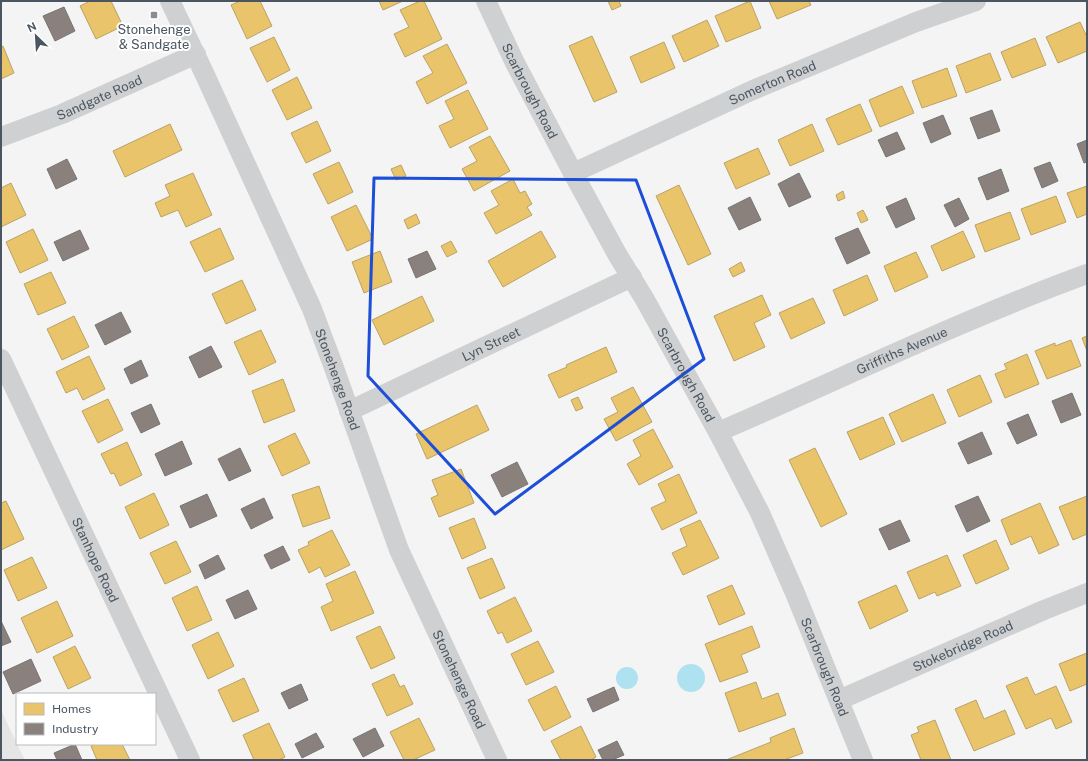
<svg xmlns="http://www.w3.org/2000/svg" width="1088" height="761" font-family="'Public Sans',sans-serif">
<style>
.education{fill:#e6e5e6}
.water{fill:#aee2f0}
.homes{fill:#e9c46a;stroke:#b9a367}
.industry{fill:#8a817c;stroke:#777474}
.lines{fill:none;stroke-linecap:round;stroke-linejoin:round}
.minor{stroke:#ced0d2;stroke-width:20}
.marked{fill:none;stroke:#1d4ed8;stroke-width:3;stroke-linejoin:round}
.poi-dot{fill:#868d94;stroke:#fff;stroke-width:1.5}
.labels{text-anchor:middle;stroke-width:4;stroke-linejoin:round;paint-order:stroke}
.poi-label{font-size:13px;fill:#4a5661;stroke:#fff}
.street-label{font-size:13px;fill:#4a5661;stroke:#fff}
</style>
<rect width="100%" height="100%" fill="#f4f4f4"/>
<!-- education -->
<path class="education" d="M1 710 17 744 25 760H1Z"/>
<!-- water -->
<path class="water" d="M677 678a14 14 0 1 1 28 0a14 14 0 1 1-28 0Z
M616 678a11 11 0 1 1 22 0a11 11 0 1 1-22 0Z"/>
<!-- homes -->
<path class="homes" d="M90 1H111L123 26 96 39 80 6Z
M240 1H260L272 26 247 39 231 5Z
M379 1H403L383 10Z
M420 1H424L442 39 405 57 394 34 409 27 400 10Z
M608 1H619L621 6 612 10Z
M750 1 761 28 726 42 715 16Z
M769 1H809L811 5 777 19Z
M707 20 719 46 684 62 672 36Z
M1080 22 1087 37V51L1058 63 1046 37Z
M592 36 617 92 594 102 569 46Z
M274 37 290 70 267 82 250 48Z
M1035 38 1046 65 1012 78 1001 52Z
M664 42 675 68 641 83 630 57Z
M447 44 467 83 427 104 416 82 433 73 423 56Z
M3 46 14 73 1 79V47Z
M990 53 1001 80 966 93 956 66Z
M947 68 957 96 922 108 912 81Z
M297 77 312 108 287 120 272 90Z
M902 86 914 113 880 127 869 100Z
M468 90 488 129 450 148 439 126 454 119 445 101Z
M860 104 872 131 838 145 826 119Z
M317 121 331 151 306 163 291 133Z
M170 124 182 150 125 177 113 151Z
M812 124 824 151 790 166 778 140Z
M490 136 510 171 474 191 462 169 477 161 469 147Z
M758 148 770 174 736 189 724 163Z
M339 162 353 192 328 204 313 174Z
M401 165 406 176 396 180 391 169Z
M193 173 212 215 186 227 178 210 161 217 155 203 170 196 165 185Z
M513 179 520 193 525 191 532 204 527 207 532 215 496 234 484 213 499 205 491 191Z
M11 183 26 215 1 227V188Z
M679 185 711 254 688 265 656 196Z
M1087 186V214L1077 218 1067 193Z
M843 191 845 198 838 201 836 195Z
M1056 196 1066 222 1031 235 1021 209Z
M356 205 373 239 347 251 331 217Z
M863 210 868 220 861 223 857 213Z
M1010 212 1020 239 985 252 975 225Z
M416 214 420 223 408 229 404 220Z
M220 228 234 259 205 272 190 242Z
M33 229 48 260 20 273 6 242Z
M541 231 556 257 503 287 488 261Z
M963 231 975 257 942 271 931 246Z
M451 241 457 252 447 257 441 246Z
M380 251 392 282 364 293 352 262Z
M916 252 928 277 895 292 884 266Z
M741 262 745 271 733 277 729 269Z
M51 272 66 303 38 315 24 284Z
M867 275 878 300 844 316 833 290Z
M242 280 256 310 226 324 212 294Z
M762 295 771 315 754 323 765 347 734 361 714 316Z
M422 296 434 321 384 345 372 320Z
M813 298 825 323 791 339 779 313Z
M74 316 89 347 62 360 47 329Z
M261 330 276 362 249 375 234 342Z
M1087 336V351L1082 338Z
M1071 340 1081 366 1047 379 1035 351 1055 343V346Z
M606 347 617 372 559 398 548 375 567 367 566 365Z
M1027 354 1039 384 1005 398 995 374 1007 369 1004 364Z
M89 356 105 389 83 400 77 388 66 393 56 372Z
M980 375 992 402 959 417 947 390Z
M283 379 295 411 264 423 252 391Z
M633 387 652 422 616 441 604 419 618 412 611 398Z
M933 394 946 423 902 442 889 414Z
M578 397 583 408 576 411 571 400Z
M108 399 123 430 98 443 82 411Z
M477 405 489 430 427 459 416 434Z
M883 417 895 444 860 460 847 432Z
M653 429 673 467 639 485 627 464 641 456 633 440Z
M295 433 310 463 282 476 268 446Z
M127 442 142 475 120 486 114 473 111 474 101 454Z
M815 448 847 514 821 527 789 460Z
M461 469 474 503 439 517 431 498 438 495 432 480Z
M679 474 697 513 662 530 651 508 666 501 658 484Z
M319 486 330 518 303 527 292 495Z
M154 493 169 525 140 539 125 507Z
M1087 496V534L1073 540 1059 507Z
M6 501 24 539 1 550V503Z
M1040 503 1059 545 1039 554 1031 536 1011 545 1001 520Z
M474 518 486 548 462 559 449 528Z
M700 520 719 558 683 575 672 553 687 546 680 529Z
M332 530 350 565 325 577 320 567 309 573 298 550 309 545 308 542Z
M996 540 1009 569 976 584 963 555Z
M176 541 191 572 165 584 150 553Z
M947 555 961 586 937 596 935 592 919 599 907 572Z
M32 557 47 588 18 601 4 570Z
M492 558 505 588 480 599 467 568Z
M355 571 374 613 331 631 321 607 333 601 326 584Z
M732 585 745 614 719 625 707 596Z
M896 585 908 611 870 629 858 602Z
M197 586 212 620 187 631 172 598Z
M515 597 532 631 507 643 502 632 498 634 487 611Z
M57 601 73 636 37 653 21 618Z
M380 626 395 658 371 669 356 637Z
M752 626 760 647 741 655 748 672 720 682 705 644Z
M218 632 234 666 208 679 192 645Z
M538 641 554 672 526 685 511 654Z
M75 646 91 678 68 689 53 657Z
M1087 653V684L1070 691 1059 664Z
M394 674 400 687 404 685 413 704 387 716 372 684Z
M1027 677 1035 695 1056 686 1072 722 1056 729 1051 718 1026 729 1006 686Z
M244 678 259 711 233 722 218 690Z
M756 682 762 699 778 693 786 715 739 732 725 693Z
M556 686 571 717 544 731 528 700Z
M976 700 984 719 1005 710 1015 734 974 751 955 709Z
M419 718 435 750 413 760H404L390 732Z
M935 720 951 760H921L911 735 919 732 917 727Z
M269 723 285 757 279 760H254L243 735Z
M581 726 596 757 591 760H561L551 741Z
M794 728 803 753 784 760H726L771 742 770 738Z
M96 744H122L130 760H97L91 746Z"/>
<!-- industry -->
<path class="industry" d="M64 7 75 31 55 41 43 16Z
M992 110 1000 131 978 139 970 118Z
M943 115 951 134 931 143 923 123Z
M897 132 905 149 886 157 878 140Z
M1087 140V162L1084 163 1077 144Z
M67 159 77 179 56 189 47 169Z
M1050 162 1058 181 1042 188 1034 168Z
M1001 169 1009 191 987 200 978 178Z
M799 173 811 197 789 207 778 184Z
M750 197 761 220 739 230 728 208Z
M906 198 915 219 896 228 886 207Z
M959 198 969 219 955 227 944 205Z
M858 228 870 253 847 264 835 238Z
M80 230 89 249 63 261 54 242Z
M427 251 436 269 416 278 408 259Z
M121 312 131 332 105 345 95 325Z
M211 346 222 367 199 378 189 357Z
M141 360 148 376 131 384 124 369Z
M1072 393 1081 415 1061 423 1052 401Z
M151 404 160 424 141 433 131 413Z
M1028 414 1037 435 1017 444 1007 423Z
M982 432 992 454 968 464 958 443Z
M182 441 192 464 165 476 155 454Z
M240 448 251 471 229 481 218 459Z
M517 462 528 484 502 497 491 475Z
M207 494 217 516 190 528 180 506Z
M978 496 990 521 967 532 955 506Z
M264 498 273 518 251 529 241 509Z
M900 520 910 541 889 550 879 529Z
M283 546 290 560 271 569 264 555Z
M218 555 225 569 205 579 199 565Z
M248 590 257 609 235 619 226 600Z
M1 621 11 642 1 646Z
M31 659 41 681 13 694 3 672Z
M301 684 308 700 289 709 281 693Z
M614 687 619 700 593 712 587 699Z
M375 728 384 746 363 757 353 739Z
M316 733 324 747 302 758 295 744Z
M617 741 624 755 612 760H603L598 750Z
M75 744 82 760H57L54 753Z"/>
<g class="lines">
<!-- minor -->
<g class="minor">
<path id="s1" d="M170 1 205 75 312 309 333 365 399 550 497 760"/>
<path id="s2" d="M486 1 515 63 573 173 617 254 644 298 718 432 760 513 795 593 863 760"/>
<path id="s3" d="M1 137 62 114 196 54"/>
<path id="s4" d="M573 173 753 90 916 22 976 1"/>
<path id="s5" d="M1 359 190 760"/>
<path id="s6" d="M349 411 632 277"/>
<path id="s7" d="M718 432C841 379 961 320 1087 274"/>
<path id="s8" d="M839 700 1044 610 1087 593"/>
</g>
</g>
<!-- marked area -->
<path class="marked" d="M374 178 636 180 704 359 495 514 368 376Z"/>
<!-- markers -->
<rect class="poi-dot" x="150" y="11" width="8" height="8" rx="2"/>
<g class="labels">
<!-- poi labels -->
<g class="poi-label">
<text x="154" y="34">Stonehenge<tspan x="154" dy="15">&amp; Sandgate</tspan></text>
</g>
<!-- street labels -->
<g class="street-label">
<text dy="5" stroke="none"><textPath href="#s4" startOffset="219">Somerton Road</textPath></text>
<text dy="5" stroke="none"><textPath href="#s2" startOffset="100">Scarbrough Road</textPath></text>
<text dy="5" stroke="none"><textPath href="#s3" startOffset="106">Sandgate Road</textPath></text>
<text dy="5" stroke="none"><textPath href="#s6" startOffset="157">Lyn Street</textPath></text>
<text dy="5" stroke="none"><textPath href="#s7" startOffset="201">Griffiths Avenue</textPath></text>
<text dy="5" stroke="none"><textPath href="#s2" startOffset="424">Scarbrough Road</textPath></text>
<text dy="5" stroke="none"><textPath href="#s1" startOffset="414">Stonehenge Road</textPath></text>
<text dy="5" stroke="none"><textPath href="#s5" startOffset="222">Stanhope Road</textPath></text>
<text dy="5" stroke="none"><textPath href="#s8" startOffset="135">Stokebridge Road</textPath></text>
<text dy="5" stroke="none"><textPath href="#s2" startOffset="748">Scarbrough Road</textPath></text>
<text dy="5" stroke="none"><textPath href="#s1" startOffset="738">Stonehenge Road</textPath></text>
</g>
</g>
<!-- border -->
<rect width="1088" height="761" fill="none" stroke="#4a5661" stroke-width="4"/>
<!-- legend -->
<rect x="16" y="693" width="140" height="52" fill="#ffffff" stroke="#b7bbc0"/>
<rect x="24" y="703" width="20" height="12" fill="#e9c46a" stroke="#b7bbc0"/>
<text x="52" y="713" font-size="12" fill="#4a5661">Homes</text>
<rect x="24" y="723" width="20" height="12" fill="#8a817c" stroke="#b7bbc0"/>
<text x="52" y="733" font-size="12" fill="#4a5661">Industry</text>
<!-- north arrow -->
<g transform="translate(36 36) rotate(335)" stroke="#ffffff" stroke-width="3" paint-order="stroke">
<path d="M0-3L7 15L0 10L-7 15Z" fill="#4a5661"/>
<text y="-6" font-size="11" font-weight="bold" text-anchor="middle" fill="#4a5661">N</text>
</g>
</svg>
